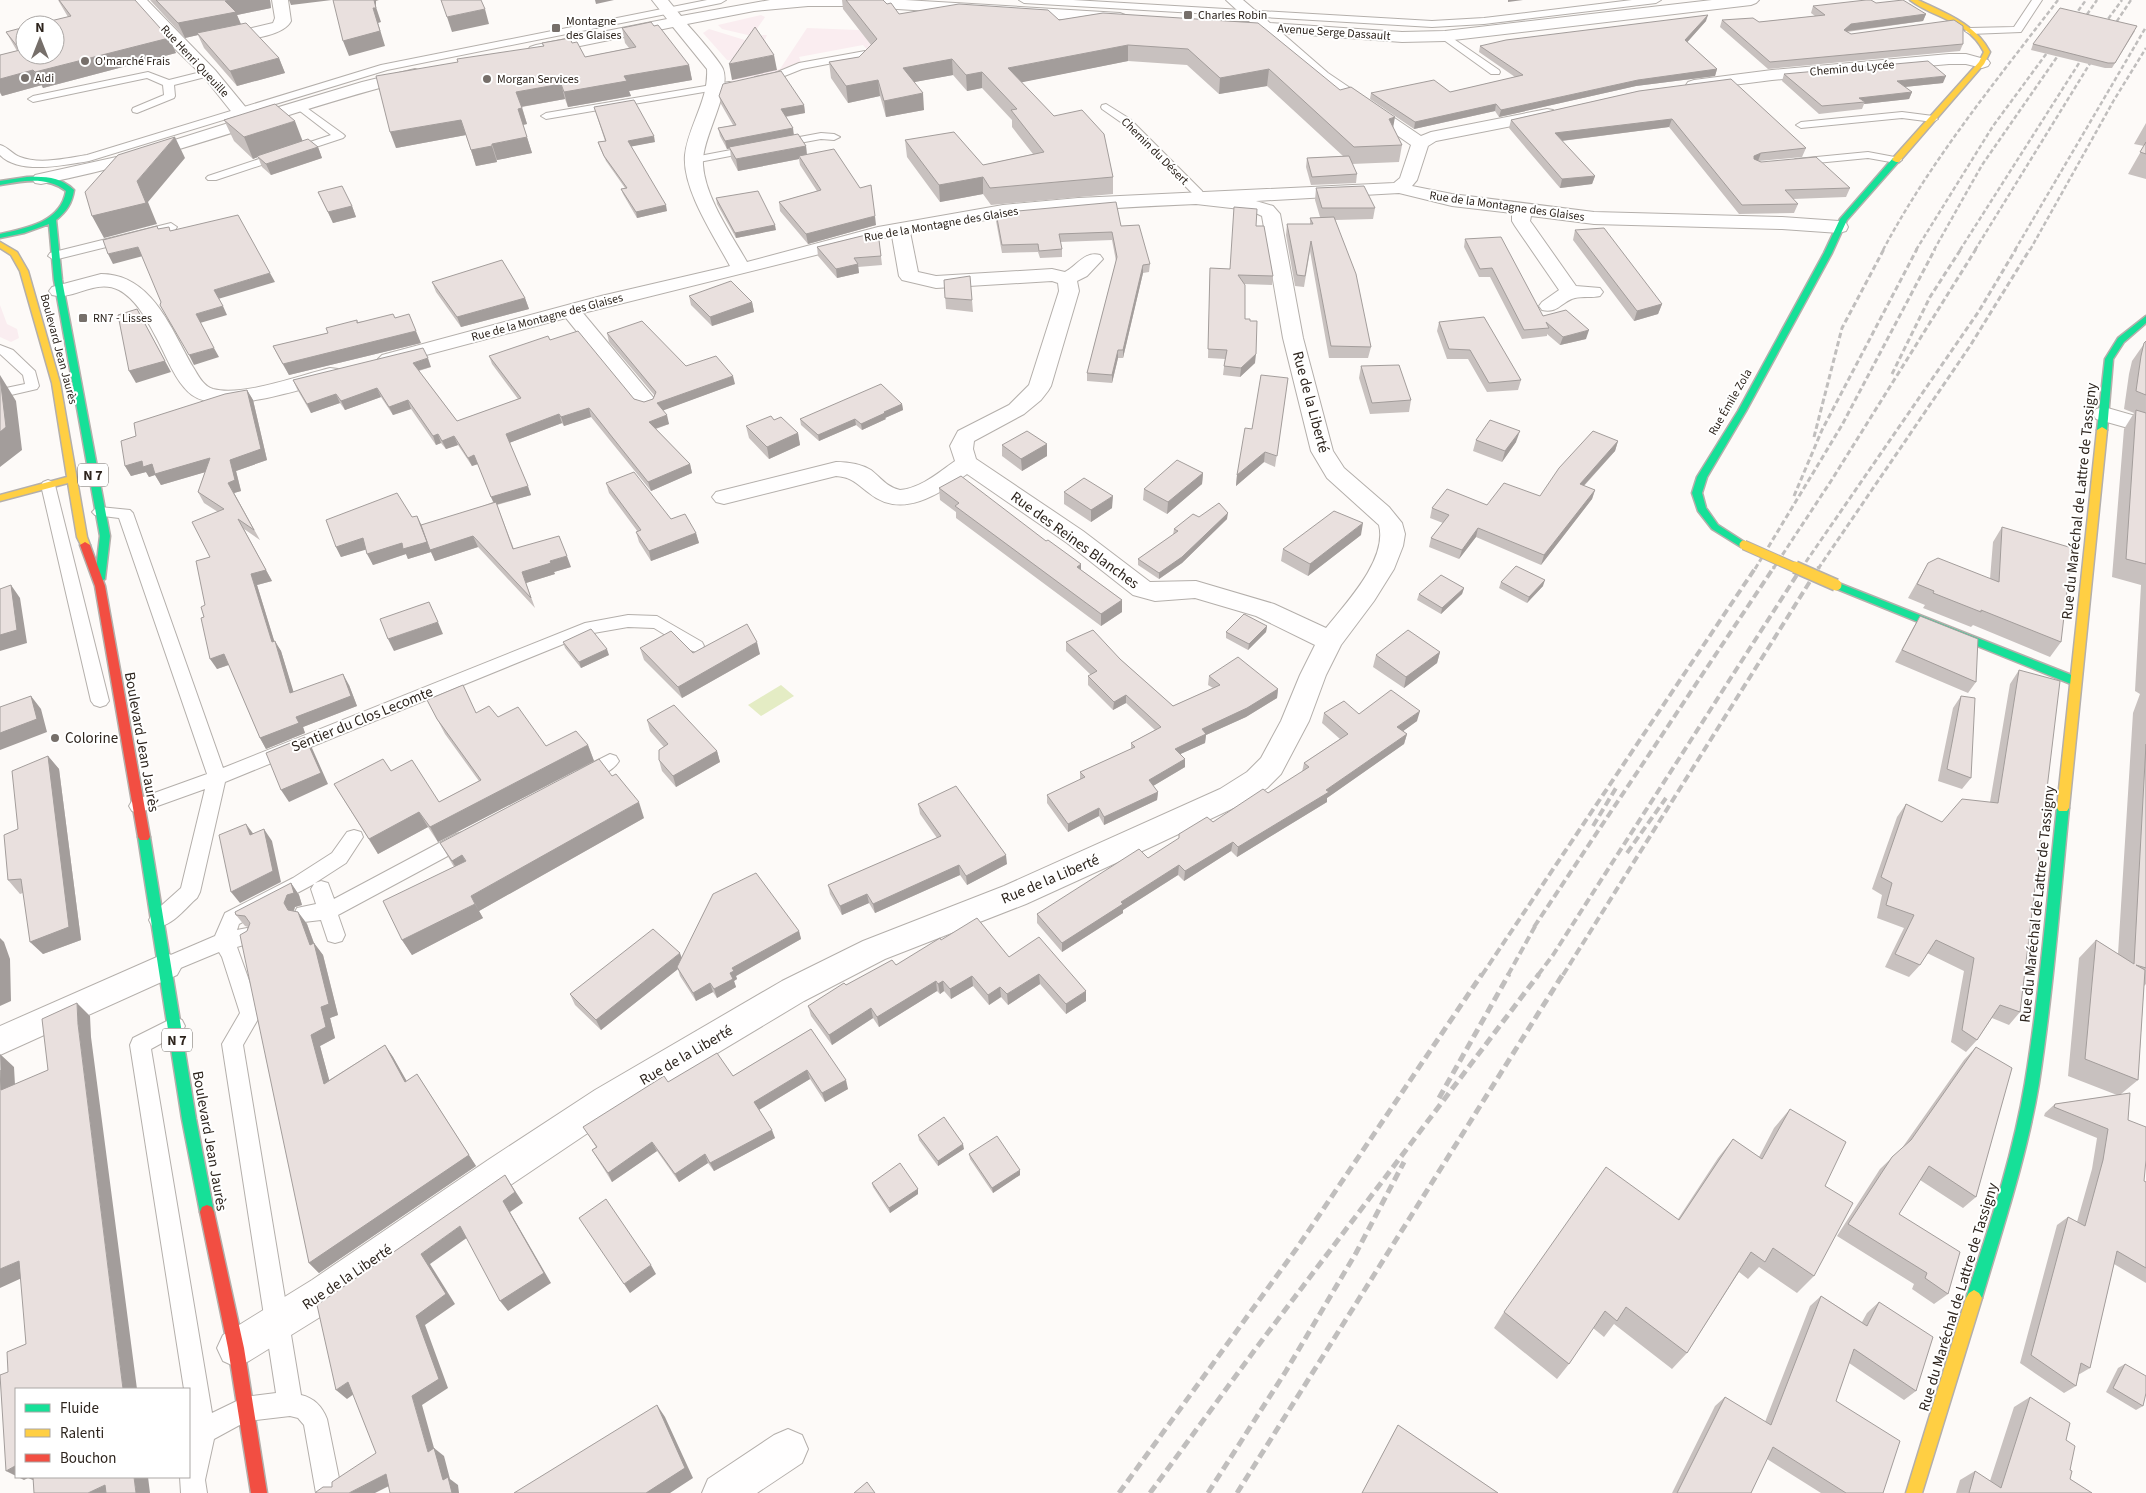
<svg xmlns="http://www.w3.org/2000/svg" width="2146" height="1493" font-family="'Source Sans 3',sans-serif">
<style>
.green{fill:#faedf0}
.water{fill:#e4ecc4}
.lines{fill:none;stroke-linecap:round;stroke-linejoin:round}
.lane-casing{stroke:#b4afab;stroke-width:2}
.street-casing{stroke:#b4afab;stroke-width:2}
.fast-casing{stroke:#b4afab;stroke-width:3}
.slow-casing{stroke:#b4afab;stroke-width:3}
.jam-casing{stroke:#b4afab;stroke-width:3}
.lane{fill:#fffefe;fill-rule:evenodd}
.street{fill:#fffefe;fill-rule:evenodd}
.fast{fill:#16e098;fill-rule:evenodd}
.slow{fill:#ffcf43;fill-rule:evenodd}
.jam{fill:#f24e42;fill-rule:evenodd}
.rail-far3{stroke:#c0bebd;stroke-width:2.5;stroke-dasharray:4.5 2.5;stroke-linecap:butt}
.rail-far2{stroke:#c0bebd;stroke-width:3;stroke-dasharray:5.5 3;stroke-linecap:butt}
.rail-far1{stroke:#c0bebd;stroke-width:4;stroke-dasharray:8 4;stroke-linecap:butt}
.rail{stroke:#c0bebd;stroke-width:5;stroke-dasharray:9 5;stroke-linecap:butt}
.slow-bridge-far1-casing{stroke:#b4afab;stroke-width:11;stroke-linecap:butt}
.slow-bridge-casing{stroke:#b4afab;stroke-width:14;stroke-linecap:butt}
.slow-bridge-far1{stroke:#ffcf43;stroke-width:9}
.slow-bridge{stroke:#ffcf43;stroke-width:11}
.wall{fill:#c8c1bf}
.shaded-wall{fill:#a39d9b}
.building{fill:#e9e0de;stroke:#a39d9b}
.poi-dot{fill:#766f6a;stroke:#fff;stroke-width:2}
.labels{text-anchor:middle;stroke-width:4;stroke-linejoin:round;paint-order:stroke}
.far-poi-label{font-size:12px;fill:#2d241d;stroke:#fff;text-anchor:start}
.far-street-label{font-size:12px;fill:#2d241d;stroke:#fff}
.shield{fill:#fff;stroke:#6c6661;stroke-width:1}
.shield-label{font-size:14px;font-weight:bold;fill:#2d241d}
.street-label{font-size:15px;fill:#2d241d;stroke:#fff}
.poi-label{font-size:15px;fill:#2d241d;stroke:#fff;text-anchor:start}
</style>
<rect width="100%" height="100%" fill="#fdfaf8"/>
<!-- green -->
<path class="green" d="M761 15 765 17 752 36 722 29 718 25Z
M807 28 859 30 875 50 871 54 863 45 799 57 801 62 776 72 731 81 762 35H767L750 75 780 69Z
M709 29 748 41 736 61 727 60 703 33Z
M0 305 7 324 17 329 19 338 11 342 0 337Z"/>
<!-- water -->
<path class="water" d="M781 685 794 696 761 716 748 705Z"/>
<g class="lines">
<defs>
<path id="lane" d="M707 0H726L721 3 387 70 89 161C65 165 19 175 0 155V145C8 147 12 154 20 157 40 165 67 158 87 155L381 65Z
M1019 0H1073L1432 21 1484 18 1632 0H1661L1656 3 1484 24 1432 27 1024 3Z
M2032 0H2042L2021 32 1970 34 1965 31 1970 28 2014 27Z
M1445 33 1499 70 1500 72 1499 74H1491L1441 38 1440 36Z
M865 51 869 52V56L802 69 782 77 759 82 754 79 755 77 775 73 799 63Z
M209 70 213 71 214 73 213 75 174 85 175 96 174 98 137 113 133 112 132 110 133 108 164 95 163 85 147 78 33 102 28 99 33 96 148 72 169 80Z
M729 82 733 83 734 85 733 87 546 119 541 116 546 113Z
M300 103 343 134 345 136 343 138 216 180H208L206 178 208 176 331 135 296 108 295 106 296 104Z
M1106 104 1130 119 1202 191 1206 199 1204 201H1196L1193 194 1122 123 1102 109 1101 107 1102 105Z
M1902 112 1933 116 1938 119 1933 122 1902 118 1801 128 1796 125 1801 122Z
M821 133 834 134 840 137 834 140 821 139 778 147 772 144 778 141Z
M752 146 758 149 756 151 694 163 688 160 694 157Z
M1868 152 1900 158 1902 160 1896 163 1868 158 1796 165 1790 162 1796 159Z
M171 223 177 227 175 230 54 260 48 256 50 253Z
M0 345 13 350 35 371 39 386 37 389 11 395 6 394 4 391 6 388 25 384 23 375 0 354Z
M48 480 53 482 55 485 109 701 106 705 100 707 94 705 91 701 41 485 43 482Z
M100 507 130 510 133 513 223 768 585 623 628 615 657 616 702 642 704 646 702 650 696 652 690 650 654 628 628 627 588 634 225 782 200 892 197 898C185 908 169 931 152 926L149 920 152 914 181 888 205 789 138 813 132 811 129 806 132 801 207 774 119 518 95 515 92 512 95 509Z
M610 754 616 756 619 761C613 772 589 783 578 780L575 775 578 770Z
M354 830 361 832 363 837 346 863 315 883 321 881 328 883 334 899 456 834 463 832 470 834 472 839 470 844 338 915 345 935 342 941 335 943 328 941 321 920 304 922 297 920 294 914 297 908 316 904 311 889 314 884 239 924 237 930 247 928 254 930 257 936 254 942 237 947 261 1014 243 1045 301 1395C314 1398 322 1406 327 1419L342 1493H316L304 1425 298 1418 290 1416 247 1421 214 1439 205 1480 207 1493H181L180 1477H189V1389H184L130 1045 133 1038 175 1017 182 1020 185 1026 182 1032 151 1049 212 1413 245 1397 276 1393 222 1044 240 1013 222 957 219 952 166 974 159 972 156 966 159 960 215 936 225 913 293 878 332 853 347 832Z"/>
<path id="street" d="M131 0H147L215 70 252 115 362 82 415 69 421 71 423 74 421 77C292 109 171 159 41 184L35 183 32 179 35 175 130 154 238 120 203 76 174 48Z
M272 0H288L291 21C282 39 236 40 218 43L212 41 210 38 212 35 218 33 252 28 273 23 275 18Z
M652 0H668L681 16 770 0H905L1120 13 1125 15 1128 18 1125 21 1120 23 849 6H808L754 11 687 24C695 33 719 60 723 69 732 92 701 138 703 165 705 197 731 234 747 262L878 227 1003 205 1078 198 1394 183 1400 178 1411 145 1316 79 1262 32 1223 28 1220 25 1223 22H1250L1226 0H1243L1270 23 1402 32 1445 31 1712 0H1759L1756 3 1751 5 1445 41 1402 42 1282 33 1328 73 1421 136 1431 132 1547 109 1553 110 1555 114 1553 118 1547 119 1436 141 1428 146 1417 180 1412 186 1452 194 1594 212 1782 217 1839 221 1846 223 1848 227 1846 231 1839 233 1782 229 1594 224 1531 216 1530 221 1533 225 1576 286 1600 288 1603 292 1600 296C1592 298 1583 296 1575 298 1562 301 1558 314 1542 310L1539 306 1542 302 1559 290 1515 226 1512 221V213L1452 206 1399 193 1256 201 1273 206 1280 214 1303 338 1333 451 1344 468 1389 507 1402 523 1405 534 1403 546 1394 569 1374 601 1341 645 1326 675 1309 721 1281 774 1267 788 1240 805 1151 847 1026 904 885 959 804 1001 619 1112 512 1184 338 1306 249 1361 236 1367 223 1361 217 1348 223 1335 312 1280 488 1160 595 1090 782 981 863 941 1004 886 1220 789 1247 772 1261 758 1281 721 1300 675 1315 645 1256 616 1195 598 1155 601 1133 595 1067 543 967 474C939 494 902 520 869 493 857 484 852 477 836 476L724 504 716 502 712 497 716 492 836 462C848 462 861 464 871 470 880 477 888 488 900 490 921 488 938 473 955 461L950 446 958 431 1009 405 1029 385 1059 291 1058 283 1052 281 936 288 902 280 899 276 892 236 583 313 657 402 654 407 646 409 638 407 566 318 396 363 389 365 382 363 378 359 382 355 601 296 730 266C714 236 682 189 685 155 688 126 709 100 707 69L673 27 536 55 530 53 528 50 530 47 536 45 667 19ZM1196 204 1249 210 1262 216 1283 338 1311 451 1327 478 1379 525C1388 559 1346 603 1326 628L1274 604 1196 581 1150 582 1083 531 976 459 973 449 974 441 1024 414 1041 400 1048 391 1051 386 1079 291 1077 281 1087 276 1103 259 1100 255C1084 251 1077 266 1065 272L1052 269 936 276 918 272 910 232C1005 214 1100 208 1196 204Z
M1949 54H1966L1988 60 1990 63 1988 66 1982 68 1966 64H1949L1772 80 1694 90 1688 88 1686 85 1688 82 1694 80 1772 70Z
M101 274C152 274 171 329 193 367 198 375 203 386 213 389 243 397 300 375 330 368L338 369 341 374 338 379C304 388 222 417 192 395 175 382 166 355 156 337 147 320 136 299 119 290 95 278 74 301 52 295L49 291 52 287Z
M2104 407 2146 419V433L2096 419 2093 414 2096 409Z
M166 953 177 957 182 966 177 975 0 1055V1026Z
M788 1429 802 1435 808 1449 802 1463 757 1493H702L708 1479 774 1435Z"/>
<path id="fast" d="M1893 158 1900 160 1847 220 1832 253 1746 411 1707 477 1702 493 1706 508 1718 525 1749 545 1747 547H1741L1712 529 1698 511 1692 493 1697 477 1738 411 1824 253 1840 219Z
M27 177C44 176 61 177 74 190 72 203 67 211 56 220L62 280 110 536 105 579 100 582 95 579 100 536 54 280 49 224 24 233 0 238V234C27 228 61 222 66 191 47 176 22 181 0 185V181Z
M2146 316V323L2124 342 2113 359 2107 430 2105 432H2099L2097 430 2105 359 2118 338Z
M1836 582 2079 678 2080 681 2079 684H2071L1832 587 1831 585Z
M2063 803 2067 805 2069 808C2060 899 2053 992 2039 1083 2027 1156 2003 1227 1982 1298L1979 1303 1974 1306 1969 1303 1966 1298C1989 1227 2013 1156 2025 1083 2040 992 2047 899 2057 808L2059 805Z
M144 832 148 834 150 837 196 1119 214 1212 212 1217 207 1219 202 1217 200 1212 182 1119 138 837 140 834Z"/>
<path id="slow" d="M1910 0H1918C1945 13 1976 24 1990 52L1984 64 1899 162H1896L1892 160 1893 158 1979 62 1984 52C1968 20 1935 19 1910 0Z
M0 242 17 252 28 271 60 383 87 537 90 545 88 547H82L77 537 68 483 0 501V495L67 477 52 383 20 271 11 255 0 248Z
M2102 427 2107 430 2069 808 2067 811H2059L2057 808 2097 430Z
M1974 1290 1979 1293 1982 1298 1922 1493H1906L1966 1298 1969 1293Z"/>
<path id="jam" d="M85 542 90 545 105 586 150 837 148 840H140L138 837 95 586 80 545Z
M207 1205 212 1207 214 1212 244 1348 267 1493H251L228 1348 200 1212 202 1207Z"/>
</defs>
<!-- lane casing -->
<use href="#lane" class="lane-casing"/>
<!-- street casing -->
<use href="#street" class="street-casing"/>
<!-- fast casing -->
<use href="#fast" class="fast-casing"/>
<!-- slow casing -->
<use href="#slow" class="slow-casing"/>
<!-- jam casing -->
<use href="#jam" class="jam-casing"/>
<!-- lane -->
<use href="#lane" class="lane"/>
<!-- street -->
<use href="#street" class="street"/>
<!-- fast -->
<use href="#fast" class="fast"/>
<!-- slow -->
<use href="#slow" class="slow"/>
<!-- jam -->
<use href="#jam" class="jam"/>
<!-- rail-far3 -->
<path class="rail-far3" d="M2070 22 2086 0
M2079 26 2097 0
M2100 30 2122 0
M2109 33 2131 0
M1883 250C1931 160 1996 81 2058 0
M1916 250 1993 126 2055 42
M1934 250 1982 165 2066 44
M1960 250 2088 49
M1975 250 2097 52
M2015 250 2146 27
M2030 250 2114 100 2146 48"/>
<!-- rail-far2 -->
<path class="rail-far2" d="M1892 374 1930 297 1961 249
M1814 437 1842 328 1884 249
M1794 496 1822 430 1917 249
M1755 569 1842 425 1935 249
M1773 569 1831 481 1976 249
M1801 569 1979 311 2016 249
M1818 569 1970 346 2030 249"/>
<!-- rail-far1 -->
<path class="rail-far1" d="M1593 826 1616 788
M1627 853 1666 798
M1534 927 1774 567
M1482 975 1756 567
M1508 975 1538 921
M1538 975 1553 955 1802 567
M1563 975 1819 567"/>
<!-- rail -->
<path class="rail" d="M1439 1098 1509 974
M1119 1493 1297 1248 1482 974
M1150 1493 1254 1351 1539 974
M1208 1493 1286 1371 1356 1253 1404 1162
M1237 1493 1563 974"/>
<defs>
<path id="slow-bridge-far1" d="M1744 545 1798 569"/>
<path id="slow-bridge" d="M1795 567 1836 585"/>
</defs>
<!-- slow-bridge-far1 casing -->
<use href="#slow-bridge-far1" class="slow-bridge-far1-casing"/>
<!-- slow-bridge casing -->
<use href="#slow-bridge" class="slow-bridge-casing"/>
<!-- slow-bridge-far1 -->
<use href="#slow-bridge-far1" class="slow-bridge-far1"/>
<!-- slow-bridge -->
<use href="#slow-bridge" class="slow-bridge"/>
</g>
<!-- wall -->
<path class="wall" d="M58 0 169 38 176 53 43 88 42 85 2 96 0 93V55L17 51 6 32 68 17Z
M150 0H270L271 8 237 15 241 24 279 58 285 73 237 86 204 48 198 35 185 38Z
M842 0H883L887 4 899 14 1059 20 1103 13 1340 90 1393 127 1402 145 1399 162 1352 164 1357 174 1356 183 1311 185 1306 167 1307 158 1343 156 1267 86 1219 94 1187 65 1128 61 1021 82 1113 177V194L991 205 983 194 940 202 907 157 905 140 983 165 1033 154 1012 127V120L982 88 967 91 953 75 914 82 924 110 886 117 880 96 848 103 831 78 829 62 859 57 871 45 843 9Z
M1876 3 1926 14 1923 21 1847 32 1851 34 1963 44 1960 51 1768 69 1720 27 1722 20 1759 22 1815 16 1811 13 1813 6Z
M1706 21 1687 42 1717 69 1715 76 1636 86 1499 117 1495 111 1414 129 1370 99 1371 93 1450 92 1515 77 1479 52 1480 46Z
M622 28 689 65 692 80 629 91 631 96 568 107 565 99 522 107 527 124 523 125 532 153 497 160V162L476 166 466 135 396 148 458 62 543 46 542 43H572L585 57 629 48 625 43Z
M2135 31 2112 68H2105L2031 50 2033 44Z
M1784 74 1943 83 1905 87 1912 92 1909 99 1864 104 1862 109 1819 114 1782 81Z
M1639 91 1806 148 1802 157 1759 161 1850 188 1846 197 1793 199 1798 204 1794 213 1739 214 1669 127 1562 141 1595 176 1592 184 1560 188 1509 128 1511 120Z
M719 96 804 105 805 113 786 117 794 135 806 146 807 155 876 225 808 244 780 211 779 202 817 191 800 165 799 159 738 171 731 158 730 148 727 149 720 136 718 128 733 125 721 104Z
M594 107 655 142 631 146 667 211 637 218 623 194 621 189 625 188 606 161 600 148 598 142 605 141Z
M224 120 303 141 318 147 322 158 271 175 262 167 258 157 253 159 234 141Z
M2146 123V179L2128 174 2144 146 2134 144Z
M1316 188 1375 208 1373 219 1335 220 1371 347 1368 358H1329L1310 251 1304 287 1295 286 1286 235 1287 224H1310V218L1320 217 1315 200Z
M318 192 352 206 356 217 333 223Z
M716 198 776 230 736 238 717 204Z
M996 213 1121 226 1150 264 1149 272 1143 273 1123 358H1118L1112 383 1087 381V373L1116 261 1112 240 1060 242 1062 249V257L1040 258 1038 252 1002 253 996 221Z
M1256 226 1273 276 1272 285 1244 284 1245 319 1255 363 1240 377 1223 375 1225 359 1208 358 1210 268 1230 269Z
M1575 230 1662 304 1658 314 1634 321 1573 240Z
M878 232 882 265 858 267 859 273 837 278 818 256 817 247Z
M1465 239 1543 316 1586 339 1560 345 1547 334V336L1522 339 1490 277H1479L1464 247Z
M944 280 972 300 973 312 946 309Z
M432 282 525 298 529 309 461 327 436 292Z
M689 296 752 302 754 312 712 326 691 305Z
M395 318 421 343 289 375 279 358 273 346 328 333 357 320 358 322Z
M1439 322 1521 380 1518 390 1487 392 1468 359H1447L1437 331Z
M607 333 686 366 735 384 663 410 669 424 656 429 690 464 692 473 651 491 591 417 564 426 562 423 509 443 531 495 497 505 514 549 571 567 554 572 555 574 526 583 535 608 478 547 435 561 431 552 408 559 406 554 373 565 366 549 341 557 336 547 412 517 423 529 493 502 478 464 472 466 458 445 446 449 441 443 436 445 411 409 393 415 381 397 345 410 340 403 311 413 297 389 293 380 431 367 419 371 457 421 518 399 492 364 489 356 550 340 634 399 644 402 653 399 655 396 609 342Z
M2146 341V984L2144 986 2138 1080 2121 1094 2144 1181 2146 1182V1283L2114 1264 2090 1368 2078 1375 2076 1386 2064 1393 2020 1363 2057 1225 2068 1217 2077 1222 2092 1169 2097 1138 2044 1116 2045 1113 2055 1104 2117 1095 2068 1076 2079 958 2096 940 2118 954 2133 713 2140 694 2135 691 2141 585 2112 577 2124 429 2134 413 2124 409 2129 374 2132 361Z
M1361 366 1411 400 1409 412 1370 414 1359 378Z
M1288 378 1275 467 1264 462 1236 486 1237 475 1252 429Z
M247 390 253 400 267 460 236 471 241 491 234 493 260 540 244 529 272 581 257 585 274 641 281 651 293 692 349 685 357 706 303 727 305 733 266 749 260 738 229 665 217 669 204 617 210 557 218 512 204 503 198 492 205 472 161 485 155 475 149 477 146 472 131 476 125 466Z
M902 404 903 410 885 418 886 419 862 430 856 425 819 441 801 425 800 419Z
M746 426 798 433 800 445 769 459 749 438Z
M1476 440 1516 442 1502 462 1473 451Z
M1618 441 1615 451 1584 486 1595 490 1592 499 1541 565 1476 537 1459 559 1429 547 1431 538 1443 523 1430 518 1432 508 1487 505 1540 496Z
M1047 444V456L1022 471 1002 456V445Z
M1203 473 1202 484 1167 514 1143 500 1144 489Z
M606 483 696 533 699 543 651 561 639 542 636 532H638L609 493Z
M939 488 1046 541 1081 564V570L1122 600V612L1101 626 956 518V512L940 500Z
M1064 492 1112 508 1091 522 1064 504Z
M1199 517 1227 519 1182 563 1159 579 1138 565V559L1173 535 1174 529Z
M2002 527 2061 642 2050 657 1973 625 1971 627 1923 608 1925 605 1908 598 1928 563 1990 579 1993 542Z
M1361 535 1308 576 1281 561 1283 549Z
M1501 582 1543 586 1527 603 1499 588Z
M1464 588 1462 594 1441 614 1417 600 1419 594Z
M1920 616 1976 682 1968 693 1895 662 1913 628Z
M1267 626 1266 632 1248 650 1226 638V632Z
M563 642 609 655 581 668 565 648Z
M1066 642 1120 659 1173 706 1213 688 1208 685 1209 676 1278 689 1277 698 1246 717 1206 735 1205 743 1180 754 1185 767 1153 786 1158 792 1157 800 1104 825 1099 816 1068 832 1047 803V795L1080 780V772L1131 749V743L1155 730 1126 703 1113 710 1088 685V676L1091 675 1066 651Z
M640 648 693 653 760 654 682 698 644 660Z
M1440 652 1437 663 1404 688 1373 667 1376 655Z
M2019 670 2020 1012 2009 1025 1992 1018 1977 1040 1966 1052 1951 1042 1964 971 1927 953 1920 965 1909 977 1885 967 1904 928 1877 918 1882 895 1872 889 1897 817 1906 804 1942 822 1990 802 2010 684Z
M1961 696 1971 778 1962 789 1938 781 1953 708Z
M427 700 476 713 498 717 546 746 588 745 594 761 438 842 428 827 378 854 334 784 391 771 439 802 479 781 445 734Z
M1324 713 1359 714 1417 721 1403 731 1407 734 1404 744 1327 798V802L1237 857 1231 851 1184 881 1178 875 1123 910V913L1062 952 1037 923V914L1148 858 1213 822 1268 793 1302 772 1304 763 1340 739 1322 723Z
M647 720 717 751 720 762 676 787 662 771 659 760 664 747 650 731Z
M48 756 59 769 81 940 43 954 23 893 20 894 8 880 18 829Z
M918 804 1007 864 967 885 960 875 875 913 869 903 842 915 830 894 828 885 937 838 920 814Z
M644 818 479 911 483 918 412 955 402 940 454 867 440 843Z
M291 883 299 895 302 905 295 907 294 911 298 912 307 924 314 943 323 955 338 1015 330 1018 335 1038 320 1046 329 1080 385 1045 393 1057 406 1081 424 1085 476 1166 319 1273 309 1263 247 931 248 927 245 926 236 915Z
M799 931 801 939 736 976 737 979 734 981 736 987 717 998 713 992 696 1001 680 976 678 969 601 1030 575 1005 570 994 681 958Z
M941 940 1009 957 1086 1001 1066 1014 1040 984 1008 1005 1001 997 989 1005 973 986 951 999 944 991 940 994 937 991 879 1027 873 1018 832 1045 811 1016 808 1006 846 985 896 965Z
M811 1029 848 1089 825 1102 810 1079 759 1110 775 1138 714 1171 708 1163 679 1182 657 1151 612 1182 592 1150 596 1147 583 1127 668 1082 733 1076Z
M1976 1047V1197L1963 1208 1920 1180 1899 1214 1948 1294 1934 1304 1912 1289 1914 1284 1837 1236 1880 1169 1902 1148 1964 1060Z
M1790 1109 1825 1186 1814 1276 1797 1293 1759 1267 1748 1279 1739 1272 1687 1353 1672 1369 1614 1324 1604 1337 1593 1328 1569 1364 1557 1379 1494 1328 1504 1312 1678 1219 1718 1158 1733 1139 1759 1157 1774 1128Z
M918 1135 964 1149 938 1166 919 1140Z
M969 1154 1020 1175 993 1193 970 1159Z
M872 1183 918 1189V1194L890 1213 873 1187Z
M1821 1296 1862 1322 1867 1313 1879 1302 1916 1391 1904 1400 1849 1363 1836 1401 1883 1493H1821L1767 1459 1751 1493H1672L1715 1406 1725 1397 1765 1422 1810 1306Z
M2125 1364 2143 1406 2136 1410 2106 1392 2118 1368Z
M2030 1397 2066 1440 2070 1470V1479L2092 1493H1956L1960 1480 1975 1471 1990 1481 2014 1407Z
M1398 1425 1498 1493H1362Z"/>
<!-- shaded-wall -->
<path class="shaded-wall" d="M230 0H270L271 8 237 15 242 27 197 33 198 35 185 38 178 23 225 1Z
M289 0H332L291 5Z
M374 0H379L376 1V7L381 22 378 23 385 46 349 56 343 41Z
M595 0H614L596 4Z
M1508 0H1523L1508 2Z
M485 9 489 24 452 32 447 17Z
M1926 14 1923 21 1848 31 1841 37 1844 30 1851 24Z
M1708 15 1706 21 1683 47 1685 40Z
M169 38 176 53 43 88 35 72Z
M1128 45V61L1009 85 1008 68Z
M774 55 777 70 732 80 729 64Z
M279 58 285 73 237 86 230 71Z
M952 59 953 75 904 84 903 68Z
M689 65 692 80 629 91 631 96 568 107 564 92 624 76Z
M1269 69 1267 86 1219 94 1220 78Z
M1717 69 1715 76 1636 86 1499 117 1501 110 1638 80Z
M33 70 42 85 2 96 0 92V79Z
M982 72V88L967 91 966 75Z
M1946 76 1943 83 1894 88 1897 81Z
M878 80 880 96 848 103 846 86Z
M561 84 565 99 520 107 516 92Z
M1912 92 1909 99 1864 104 1865 102 1859 98Z
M923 93 924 110 886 117 884 101Z
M1496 104 1495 111 1414 129 1415 122Z
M804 105 805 113 782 117 781 109Z
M522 108 527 124 522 125 518 109Z
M1395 117 1392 134 1389 119Z
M1672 119 1669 127 1552 142 1555 133Z
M461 120 466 135 396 148 390 132Z
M295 121 303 142 257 156 258 157 253 159 244 137Z
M793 128 794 136 727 149 725 141Z
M654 136 655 142 629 147 628 141Z
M175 137 185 158 148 202 157 224 104 238 92 216 137 181Z
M527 137 532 153 497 160 492 144Z
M492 146 497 162 476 166 471 150Z
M806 146 807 157 799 156V159L738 171 736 159Z
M318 147 322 158 271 175 266 164Z
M1761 153 1758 161 1751 164 1754 156Z
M1595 176 1592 184 1560 188 1562 179Z
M983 177V194L940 202 939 185Z
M666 205 667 211 637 218 636 212Z
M352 206 356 217 333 223 328 212Z
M875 216 876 225 808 244 806 234Z
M775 225 776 230 736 238 735 233Z
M138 247 143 256 113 264 108 254Z
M858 264 859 273 837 278 836 269Z
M1143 265V273L1123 358V350Z
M270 273 275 282 218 299 214 290Z
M525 298 529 309 461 327 457 317Z
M752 302 754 312 712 326 710 317Z
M1662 304 1658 314 1634 321 1637 311Z
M223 306 227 315 200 323 196 314Z
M137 309 171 372 136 383 129 371Z
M1589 330 1586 339 1560 345 1563 337Z
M416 331 421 343 289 375 283 364Z
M214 348 219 357 194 365 189 355Z
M1118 350V358L1112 383V375Z
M1256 354 1255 363 1240 377 1241 368Z
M428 358 431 367 416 371 413 363Z
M0 375 16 401 22 450 0 467Z
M733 376 735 384 659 412 657 403Z
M377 388 381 397 345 410 341 401Z
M247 390 253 400 267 460 236 471 241 491 234 493 260 540 228 483 230 460Z
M336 394 340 403 311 413 307 404Z
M408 400 411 409 393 415 389 407Z
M902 404 903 410 885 418 886 419 862 430 861 424 884 412Z
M589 408 591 417 564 426 561 417Z
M559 414 562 423 509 443 506 434Z
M667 415 669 424 651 430 649 422Z
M855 419 856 425 819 441 818 435Z
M1520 431 1516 442 1502 462 1505 451Z
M798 433 800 445 769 459 767 447Z
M438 434 441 443 436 445 433 436Z
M454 436 458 445 446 449 442 441Z
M1618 441 1615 451 1576 494 1580 484Z
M1047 444V456L1022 471 1021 459Z
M1265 452 1264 462 1236 486 1237 475Z
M474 455 478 464 472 466 468 458Z
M210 458 216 469 161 485 155 475 149 477 146 472 131 476 125 466 142 461 152 464Z
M690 464 692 473 651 491 648 482Z
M1203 473 1202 484 1167 514 1168 502Z
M528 486 531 495 495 505 491 497Z
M1595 490 1592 499 1541 565 1544 555Z
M1113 496 1112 508 1091 522V510Z
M1228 513 1227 519 1182 563 1159 579V573Z
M417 516 422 526 473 536 478 547 435 561 431 552 408 559 406 554 373 565 367 554Z
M238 519 272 581 257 585 278 653 272 642 251 574Z
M1363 523 1361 535 1308 576 1310 564Z
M1478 528 1476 537 1459 559 1462 550Z
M696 533 699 543 651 561 649 551Z
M363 538 368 549 341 557 336 547Z
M567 556 571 567 554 572 555 574 526 583 535 608 522 572 550 561Z
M1081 564V576L1077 567Z
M1545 580 1543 586 1527 603 1529 597Z
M11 585 20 598 27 643 0 651V635Z
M1464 588 1462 594 1441 614 1442 608Z
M1122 600V612L1101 626V614Z
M438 622 443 634 394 651 388 639Z
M1267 626 1266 632 1248 650 1249 644Z
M275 641 281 651 297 703 290 693Z
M757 642 760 654 682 698 678 687Z
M607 649 609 655 581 668 579 662Z
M1440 652 1437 663 1404 688 1406 677Z
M224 654 231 664 217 669 210 659Z
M343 674 349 685 357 706 303 727 305 733 266 749 260 738 296 717Z
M1278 689 1277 698 1246 717 1206 735 1205 743 1174 757 1175 749 1202 729Z
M1126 695V703L1113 710 1114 702Z
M31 696 41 709 47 732 0 750V733Z
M1420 711 1417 721 1395 737 1397 727Z
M1407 734 1404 744 1327 798V802L1237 857 1238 847 1326 790Z
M305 737 312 748 328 784 289 802 281 790Z
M588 745 594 761 438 842 430 827Z
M717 751 720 762 676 787 673 776Z
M48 756 59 769 81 940 43 954 30 942Z
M1185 759V767L1148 789 1149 780Z
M1158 792 1157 800 1104 825V817Z
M639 802 644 818 479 911 471 896Z
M1099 808V816L1068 832V824Z
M419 812 428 827 378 854 369 839Z
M246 824 255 836 250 835Z
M264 829 272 841 281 882 240 903 231 892Z
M1233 842 1231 851 1184 881 1185 871Z
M462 855 470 870 461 876 452 861Z
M1006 855 1007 864 967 885 966 876Z
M959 865 960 875 875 913 873 904Z
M1179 865 1178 875 1123 910V913L1062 952V943L1121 902Z
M291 883 299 895 302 905 295 907 292 915 288 910 284 903Z
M867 894 869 903 842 915 840 906Z
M475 904 483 918 412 955 402 940Z
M298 912 307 924 316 949 314 943 323 955 338 1015 330 1018 335 1038 320 1046 333 1094 324 1084 311 1035 321 1007 310 945Z
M799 931 801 939 736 976 737 979 734 981 736 987 717 998 714 989 730 973 732 968Z
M0 938 4 942 10 959 11 1001 0 1006Z
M680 953 684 964 677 967 678 969 601 1030 596 1020Z
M1039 974 1040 984 1008 1005 1007 994Z
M972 976 973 986 951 999 950 989Z
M936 981 937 991 879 1027 877 1017Z
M943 981 944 991 940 994 938 984Z
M710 983 713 992 696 1001 693 993Z
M1000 987 1001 997 989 1005 988 995Z
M1086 991V1001L1066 1014V1004Z
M77 1003 90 1016 91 1037 137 1389H123L78 1024Z
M871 1008 873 1018 832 1045 829 1035Z
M385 1045 393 1057 413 1092 405 1082Z
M0 1054 14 1067 16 1103 1 1090Z
M807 1070 810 1079 757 1111 754 1102Z
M417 1074 476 1166 319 1273 309 1263Z
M846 1080 848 1089 825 1102 822 1093Z
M772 1130 775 1138 714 1171 710 1163Z
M652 1142 657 1151 612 1182 608 1173Z
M963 1144 964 1149 938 1166V1161Z
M705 1154 708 1163 679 1182 675 1174Z
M1020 1170V1175L993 1193 992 1188Z
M505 1175 523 1203 510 1212 551 1283 508 1311 500 1301 503 1201Z
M918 1189V1194L890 1213 889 1208Z
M460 1226 468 1237 430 1264 455 1304 425 1325 448 1388 422 1405 434 1448 444 1456 450 1479 458 1485 459 1493H452L443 1480 428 1452 412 1396 416 1316 421 1254Z
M19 1261 35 1272 0 1288V1269Z
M651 1265 656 1274 630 1293 624 1284Z
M348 1382 358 1391 347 1399 336 1390Z
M657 1405 665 1417 693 1478 670 1493H646Z
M15 1466 16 1467V1476L6 1471Z
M386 1474 397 1482 375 1493H349Z
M18 1477H39L33 1480 28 1478 24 1480Z
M134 1477H148L150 1493H136Z
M105 1485 120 1493H88Z"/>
<!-- building -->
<path class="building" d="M59 0H135L169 38 35 72 33 70 0 79V55L20 50 6 32 25 27V55H55V25H34L71 16Z
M156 0H230L225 1 236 12 178 23Z
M333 0H374L376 8H373L380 31 343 41Z
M441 0H481L485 9 447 17Z
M846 0H883L887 4 891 3 899 14 959 4 1048 10 1059 20 1103 13 1258 23 1340 90 1351 87 1395 117 1389 119 1402 145 1354 147 1269 69 1220 78 1188 49 1128 45 1008 68 1054 116 1082 110 1104 134 1113 177 990 188 983 177 939 185 905 140 954 132 983 165 1044 152 1011 110 1017 109 982 72 966 75 952 59 903 68 923 93 884 101 878 80 846 86 829 62 859 57 877 39Z
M1866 0H1871L1876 3 1903 0 1926 14 1851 24 1844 30 1851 34 1954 20 1963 26V44L1770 62 1722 20 1753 18 1759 22 1825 15 1813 6Z
M2060 8 2137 26 2115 63H2108L2033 44Z
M1708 15 1685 40 1717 69 1638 80 1501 110 1496 104 1415 122 1371 93 1434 80 1450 92 1523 75 1480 46 1506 40Z
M651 22 654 26 658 25 689 65 624 76 627 81 564 92 561 84 516 92 522 108 518 109 527 137 492 144V146L471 150 461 120 390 132 376 76 458 62 457 59 544 46 542 43 570 38 572 43 577 42 585 57 636 47 622 28Z
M246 23 279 58 230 71 197 33Z
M755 27 774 55 729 64 741 47Z
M1928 61 1946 76 1897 81 1912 92 1859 98 1865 102 1822 106 1784 74Z
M781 71 804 105 781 109 793 128 725 141 718 128 736 125 719 96 723 84Z
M1731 79 1806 148 1761 153 1754 156V159L1761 162 1816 157 1850 188 1785 190 1798 204 1742 205 1672 119 1555 133 1595 176 1562 179 1511 120 1639 91Z
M634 100 654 136 628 141 666 205 636 212 621 189 627 188 604 156 598 142 606 141 594 107Z
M275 104 295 121 244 137 224 120Z
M798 134 806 146 736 159 729 147Z
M175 137 137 181 146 203 92 216 85 192 118 155Z
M308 139 318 147 266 164 257 156Z
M2146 142V154L2140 152Z
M834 149 860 188 871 185 875 216 806 234 779 202 821 190 799 156Z
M1349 156 1357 174 1312 177 1307 158Z
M342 186 352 206 328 212 318 192Z
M1364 186 1375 208H1322L1316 188Z
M758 191 775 225 735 233 716 198Z
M1116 202 1121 226 1139 225 1150 264 1143 265 1123 350H1118L1112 375 1087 373 1117 257 1112 232 1059 234 1062 249 1039 251 1038 244 1002 245 996 213Z
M1234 207 1257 209 1256 226H1264L1273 276 1238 275 1245 285V319H1250V321H1257L1256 354 1241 368 1224 366 1227 350 1208 349 1210 268 1230 269Z
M238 215 270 273 214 290 223 306 196 314 214 348 189 355 160 305 161 302 138 247 108 254 103 240 157 226 158 229 169 227 170 231Z
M1334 217 1356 274 1371 347 1331 346 1311 241 1305 276 1297 275 1287 224H1313L1310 218Z
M1604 228 1662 304 1637 311 1575 230Z
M878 232 881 256 854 258 858 264 836 269 817 247Z
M1501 237 1543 316 1566 310 1589 330 1563 337 1546 322 1549 328 1524 330 1492 268 1480 269 1465 239Z
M502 260 525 298 457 317 432 282Z
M970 276 972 300 945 298 944 280Z
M731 281 752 302 710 317 689 296Z
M137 309 165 361 129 371 118 315Z
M393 314 395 318 409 314 416 331 283 364 273 346 328 333 326 328 357 320V323Z
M1484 317 1521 380 1489 383 1470 350 1449 349 1439 322Z
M642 321 686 366 716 356 733 376 657 403 667 415 649 422 690 464 648 482 589 408 561 417 559 414 506 434 528 486 491 497 474 455 468 458 454 436 442 441 438 434 433 436 408 400 389 407 377 388 341 401 336 394 307 404 293 380 423 348 428 358 413 363 457 421 521 398 489 356 548 336 550 340 578 331 634 399 644 402 653 399 656 392 607 333Z
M2146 341V395L2136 391 2141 356 2144 343Z
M1399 365 1411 400 1372 403 1361 366Z
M1261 375 1288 378 1277 456 1265 452 1237 475 1245 428 1252 429Z
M0 377 6 427 0 432Z
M881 384 902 404 884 412 885 413 861 424 855 419 818 435 800 419Z
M247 390 261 449 230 460 235 480 228 483 254 530 238 519 266 570 251 574 272 642 275 641 290 693 343 674 351 696 296 717 299 723 260 738 224 654 210 659 201 618 204 617 201 607 205 605 196 561 210 557 192 522 224 509 198 492 210 458 155 474 152 464 143 467 142 461 125 466 121 441 136 436 134 423 225 394Z
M2136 410 2146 413V564L2126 559Z
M771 416 774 420 781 417 798 433 767 447 746 426Z
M1490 420 1520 431 1505 451 1476 440Z
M1027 431 1047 444 1021 459 1002 445Z
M1593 431 1618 441 1580 484 1595 490 1544 555 1478 528 1462 550 1431 538 1449 515 1432 508 1447 489 1487 505 1504 483 1540 496 1559 468Z
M1177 460 1203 473 1168 502 1144 489Z
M634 472 671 519 685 514 696 533 649 551 636 532 641 530 606 483Z
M961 476 1046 541 1048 540 1081 564 1077 567 1122 600 1101 614 955 506 959 503 939 488Z
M1084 478 1113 496 1091 510 1064 492Z
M397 493 412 517 417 516 427 542 403 549 402 543 367 554 363 538 336 547 326 520Z
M496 502 513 549 559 536 567 556 550 561 551 563 522 572 531 598 473 536 430 550 421 525Z
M1219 503 1228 513 1182 557 1159 573 1138 559 1178 531 1174 529 1193 514 1199 517Z
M1334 511 1363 523 1310 564 1283 549Z
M2002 527 2072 548 2061 642 1981 610V612L1933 593 1934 591 1917 584 1928 563 1938 558 1999 582Z
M1516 566 1545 580 1529 597 1501 582Z
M1441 575 1464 588 1442 608 1419 594Z
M11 585 17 630 0 635V589Z
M429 602 438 622 388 639 380 619Z
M1244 614 1267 626 1249 644 1226 632Z
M1920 616 1978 639 1976 682 1902 650Z
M747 624 757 642 678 687 640 648 671 631 693 653Z
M591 629 607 649 579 662 563 642Z
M1093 630 1120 659 1173 706 1220 685 1209 676 1238 657 1278 689 1247 708 1202 729 1206 734 1175 749 1185 759 1149 780 1158 792 1104 817 1099 808 1068 824 1047 795 1085 777 1080 772 1135 747 1131 743 1161 727 1126 695 1114 702 1088 676 1097 671 1066 642Z
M1408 630 1440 652 1406 677 1376 655Z
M2019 670 2060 681 2020 1012 2000 1005 1977 1040 1962 1030 1974 958 1936 940 1920 965 1895 954 1914 915 1886 905 1892 883 1881 877 1906 804 1942 822 1962 799 1998 803Z
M463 685 476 713 489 706 498 717 518 707 546 746 576 731 588 745 430 827 419 812 369 839 334 784 383 759 391 771 412 760 439 802 481 780 437 719 427 700Z
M1391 690 1420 711 1397 727 1407 734 1326 790 1329 792 1238 847 1233 842 1185 871 1179 865 1121 902 1123 904 1062 943 1037 914 1139 849 1148 858 1179 838V834L1207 817 1213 822 1263 789 1268 793 1309 767 1304 763 1348 734 1324 713 1344 701 1359 714Z
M31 696 37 719 0 733V707Z
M1961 696 1975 698 1971 778 1947 769Z
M674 705 717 751 673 776 659 760V750L668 744 647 720Z
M305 737 321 773 281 790 266 753Z
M2146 744V968L2136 965 2145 970 2138 1080 2085 1059 2096 940 2134 964Z
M48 756 69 927 30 942 21 879 8 880 4 835 18 829 12 771Z
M599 759 612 776 616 774 639 802 471 896 475 904 402 940 383 901 466 861 462 855 452 861 440 843Z
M956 786 1006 855 966 876 959 865 873 904 867 894 840 906 828 885 941 836 918 804Z
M246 824 250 835 264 829 273 871 231 892 219 835Z
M756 873 799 931 732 968 734 971 730 973 733 979 714 989 710 983 693 993 677 967 713 894Z
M291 883 294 893 287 895 284 903 288 910 298 912 310 945 314 943 329 1004 321 1007 326 1027 311 1035 324 1084 385 1045 405 1082 417 1074 469 1155 309 1263 240 935 247 931 250 923 245 916 236 915 235 912Z
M977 918 1009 957 1039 937 1086 991 1066 1004 1039 974 1007 994 1000 987 988 995 972 976 950 989 943 981 938 984 936 981 877 1017 871 1008 829 1035 808 1006 844 983 846 985 892 960 896 965 940 938 941 940Z
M653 929 680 953 596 1020 570 994Z
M77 1003 78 1024 123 1389H16V1471H15V1466L6 1471 0 1375 8 1372 7 1352 26 1344 19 1261 0 1269V1070L1 1090 48 1070 42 1019Z
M811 1029 846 1080 822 1093 807 1070 754 1102 772 1130 710 1163 705 1154 675 1174 652 1142 608 1173 592 1150 597 1147 583 1127 664 1076 668 1082 717 1053 733 1076Z
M1976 1047 2012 1068 1976 1197 1929 1166 1899 1214 1960 1252 1948 1294 1925 1278 1927 1273 1848 1224 1892 1157 1911 1140Z
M2130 1093 2128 1120 2146 1127V1160L2144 1181 2146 1182V1268L2117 1251 2090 1368 2081 1363 2076 1386 2031 1355 2068 1217 2085 1226 2103 1160 2108 1129 2054 1107 2055 1104Z
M1790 1109 1846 1142 1825 1186 1853 1203 1814 1276 1773 1248 1765 1262 1751 1252 1687 1353 1626 1307 1617 1321 1605 1311 1569 1364 1504 1312 1606 1167 1679 1220 1733 1139 1762 1159Z
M944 1117 963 1144 938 1161 918 1135Z
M997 1136 1020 1170 992 1188 969 1154Z
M900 1163 918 1189 889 1208 872 1183Z
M505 1175 515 1192 503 1201 544 1273 500 1301 460 1226 421 1254 446 1294 416 1316 439 1379 412 1396 428 1452 434 1448 443 1480 448 1477 452 1493H390L386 1474 349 1493H316V1492L323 1487H332V1482L376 1453 348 1382 336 1390 317 1305Z
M606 1199 651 1265 624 1284 579 1218Z
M1821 1296 1867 1326 1879 1302 1933 1337 1916 1391 1854 1349 1836 1401 1900 1441 1883 1493H1846L1773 1447 1751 1493H1677L1725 1397 1771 1425Z
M2125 1364 2146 1376V1393L2143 1406 2113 1388Z
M2030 1397 2070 1423 2066 1440 2075 1446 2070 1470 2072 1471 2070 1479 2092 1493H1969L1975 1471 2001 1488Z
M657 1405 685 1468 646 1493H514Z
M1398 1425 1498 1493H1362Z
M33 1477H134L136 1493H106L105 1485 88 1493H34Z
M867 1482 875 1493H854Z"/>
<!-- markers -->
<g class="poi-dot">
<rect x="1183" y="10" width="10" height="10" rx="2.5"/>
<rect x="551" y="23" width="10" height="10" rx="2.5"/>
<circle cx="85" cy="61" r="5"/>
<circle cx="25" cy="78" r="5"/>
<circle cx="487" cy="79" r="5"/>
<rect x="78" y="313" width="10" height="10" rx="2.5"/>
<circle cx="55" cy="738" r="5"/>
</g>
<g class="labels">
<!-- far-poi labels -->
<g class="far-poi-label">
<text x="1198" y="19">Charles Robin</text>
<text x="566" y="25">Montagne<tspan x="566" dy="14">des Glaises</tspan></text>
<text x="95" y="65">O'marché Frais</text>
<text x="35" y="82">Aldi</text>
<text x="497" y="83">Morgan Services</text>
<text x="93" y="322">RN7 - Lisses</text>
</g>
<!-- far-street labels -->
<g class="far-street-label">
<text transform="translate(1334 32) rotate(4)" y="4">Avenue Serge Dassault</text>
<text transform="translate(195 61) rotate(47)" y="4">Rue Henri Queuille</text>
<text transform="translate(1852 68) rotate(-5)" y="4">Chemin du Lycée</text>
<text transform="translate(1155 151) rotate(45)" y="4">Chemin du Désert</text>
<text transform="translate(1507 206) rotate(8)" y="4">Rue de la Montagne des Glaises</text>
<text transform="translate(941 224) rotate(-10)" y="4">Rue de la Montagne des Glaises</text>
<text transform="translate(547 317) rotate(-15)" y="4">Rue de la Montagne des Glaises</text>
<text transform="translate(59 349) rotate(75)" y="4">Boulevard Jean Jaurès</text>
<text transform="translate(1730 402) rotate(-60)" y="4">Rue Émile Zola</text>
</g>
<!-- shield labels -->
<g class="shield">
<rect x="78" y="463.5" width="30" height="23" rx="4"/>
<rect x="162" y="1028.5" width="30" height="23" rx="4"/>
</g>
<g class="shield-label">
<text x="93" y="480">N 7</text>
<text x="177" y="1045">N 7</text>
</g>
<!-- street labels -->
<g class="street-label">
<text transform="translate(1311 402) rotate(75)" y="5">Rue de la Liberté</text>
<text transform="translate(2079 501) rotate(-84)" y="5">Rue du Maréchal de Lattre de Tassigny</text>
<text transform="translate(1075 540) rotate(36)" y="5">Rue des Reines Blanches</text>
<text transform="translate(362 719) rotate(-22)" y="5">Sentier du Clos Lecomte</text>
<text transform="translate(142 742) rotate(80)" y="5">Boulevard Jean Jaurès</text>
<text transform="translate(1050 879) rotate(-23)" y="5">Rue de la Liberté</text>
<text transform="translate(2037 904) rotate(-84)" y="5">Rue du Maréchal de Lattre de Tassigny</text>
<text transform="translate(686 1055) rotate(-30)" y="5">Rue de la Liberté</text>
<text transform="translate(210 1141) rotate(80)" y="5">Boulevard Jean Jaurès</text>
<text transform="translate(347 1277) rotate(-34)" y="5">Rue de la Liberté</text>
<text transform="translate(1958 1297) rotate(-73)" y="5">Rue du Maréchal de Lattre de Tassigny</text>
</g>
<!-- poi labels -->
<g class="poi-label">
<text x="65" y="743">Colorine</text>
</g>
</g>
<!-- legend -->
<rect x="15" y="1388" width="175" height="90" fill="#ffffff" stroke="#aba7a5"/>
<rect x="25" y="1404" width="25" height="8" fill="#16e098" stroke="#aba7a5"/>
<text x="60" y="1413" font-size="15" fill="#2d241d">Fluide</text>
<rect x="25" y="1429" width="25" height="8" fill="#ffcf43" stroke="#aba7a5"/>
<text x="60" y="1438" font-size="15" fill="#2d241d">Ralenti</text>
<rect x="25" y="1454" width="25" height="8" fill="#f24e42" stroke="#aba7a5"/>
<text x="60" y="1463" font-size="15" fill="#2d241d">Bouchon</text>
<!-- north arrow -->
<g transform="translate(40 40)"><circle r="24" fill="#ffffff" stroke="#aba7a5"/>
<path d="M0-4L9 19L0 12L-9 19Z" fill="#766f6a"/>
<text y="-8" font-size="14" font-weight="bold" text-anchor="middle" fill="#2d241d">N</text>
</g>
</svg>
